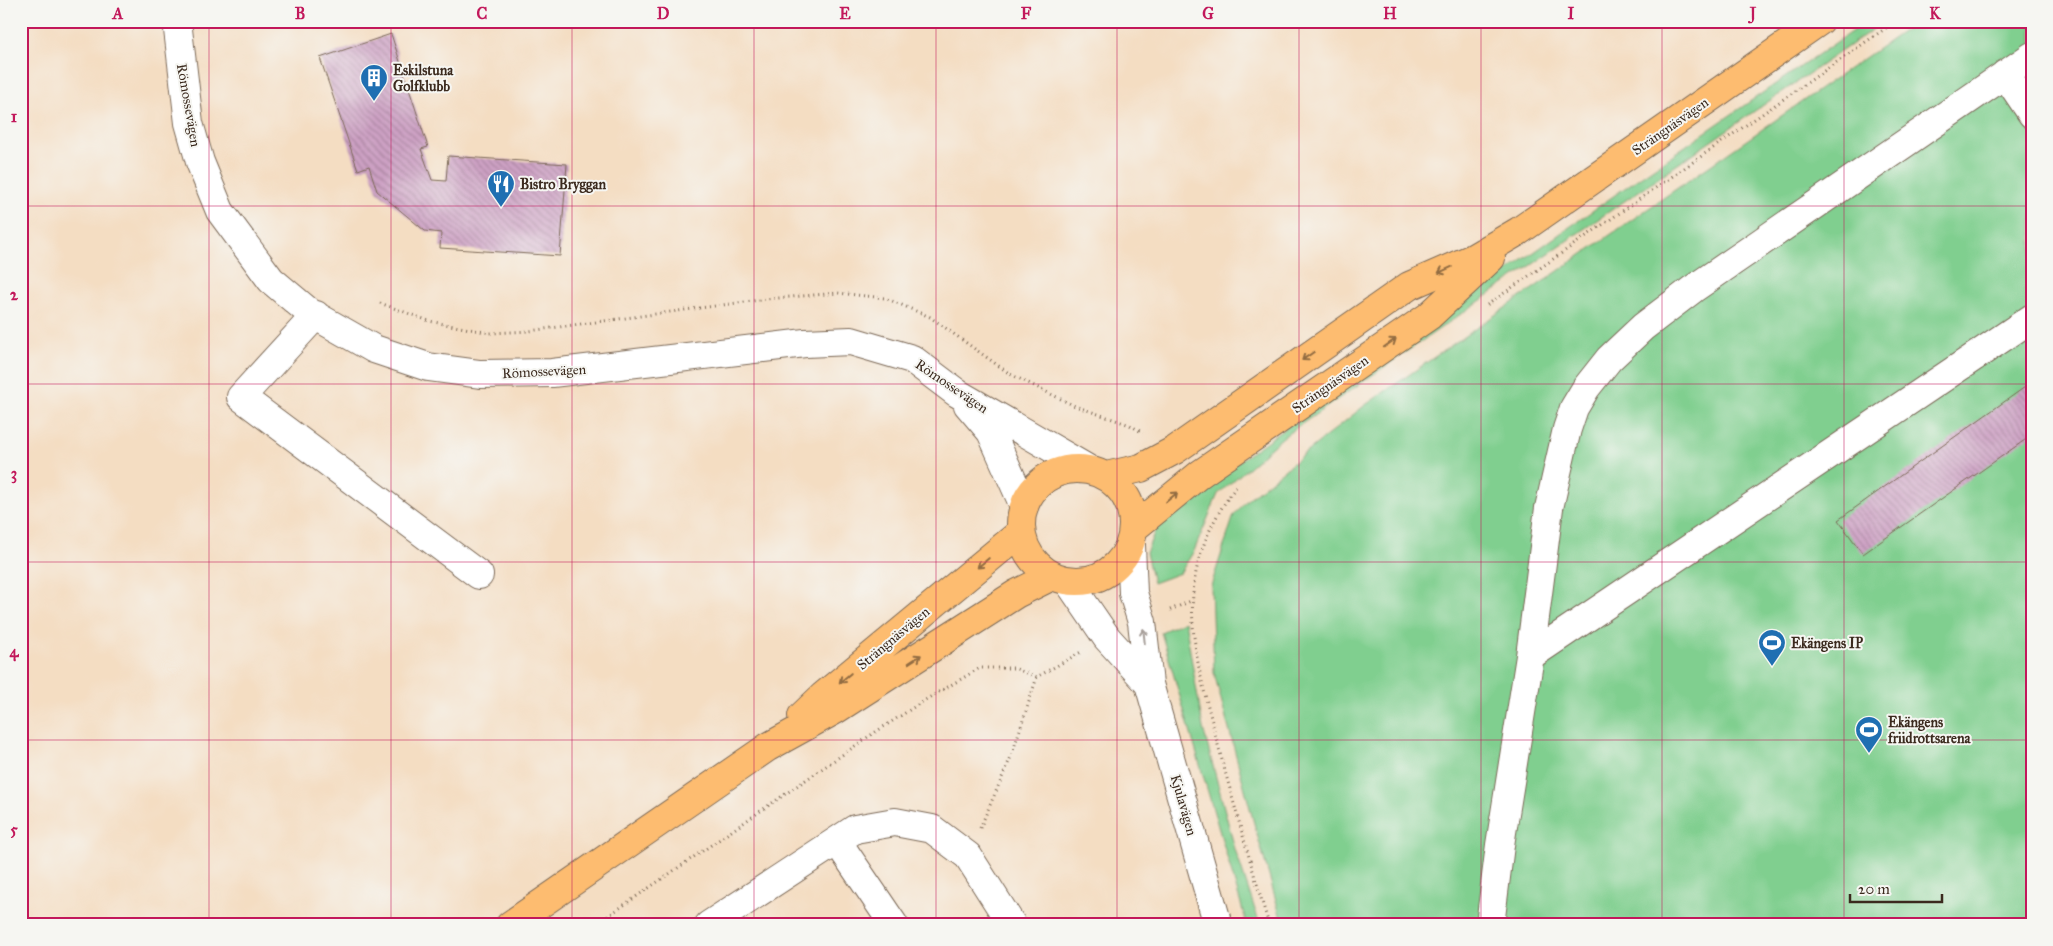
<svg xmlns="http://www.w3.org/2000/svg" width="2053" height="946" font-family="'IM FELL Great Primer',serif">
<style>
.green{fill:#80cf8f;stroke:#5e7c56}
.building{fill:url(#building-back-hatch)}
.lines{fill:none;stroke-linecap:round;stroke-linejoin:round}
.minor-casing{stroke:#7c6957;stroke-width:30}
.major-casing{stroke:#7c6957;stroke-width:30}
.path{stroke:#7c6957;stroke-width:3;stroke-dasharray:1 4;stroke-linecap:butt}
.minor{stroke:#fff;stroke-width:28}
.major{stroke:#fdbc6f;stroke-width:28}
.oneway{stroke:#926c42}
.oneway2{stroke:#a79f9a}
.grid{fill:none;stroke:#c2185b;stroke-width:1;stroke-opacity:0.55}
.labels{text-anchor:middle;stroke-width:4;stroke-linejoin:round;paint-order:stroke}
.poi-label{font-size:14px;font-weight:bold;fill:#3b2a1e;stroke:#f6f6f2;text-anchor:start}
.street-label{font-size:14px;fill:#3b2a1e;stroke:#f6f6f2}
.neatline{fill:none;stroke:#c2185b;stroke-width:2}
.grid-label{font-size:16px;text-anchor:middle;font-weight:bold;fill:#c2185b}
</style>
<defs>
<pattern id="building-back-hatch" width="6" height="6" patternUnits="userSpaceOnUse" patternTransform="scale(1.25)"><rect width="6" height="6" fill="#cda1c4"/><path d="M-1 5l2 2M0 0l6 6M5-1l2 2" fill="none" stroke="#a8839f"/></pattern>
</defs>
<rect width="100%" height="100%" fill="#f6f6f2"/>
<filter id="ink" filterUnits="userSpaceOnUse"><feTurbulence type="fractalNoise" baseFrequency=".02" numOctaves="2"/><feDisplacementMap in="SourceGraphic" scale="10" xChannelSelector="R" yChannelSelector="G"/><feConvolveMatrix kernelMatrix="1 2 1 2 8 2 1 2 1" color-interpolation-filters="sRGB"/></filter>
<filter id="wash" filterUnits="userSpaceOnUse"><feTurbulence type="fractalNoise" baseFrequency=".0096" numOctaves="4" result="noise"/><feDisplacementMap in="SourceGraphic" scale="20" xChannelSelector="R" yChannelSelector="G"/><feGaussianBlur stdDeviation="1.12" result="paint"/><feColorMatrix in="noise" values="0 0 0 0 0 0 0 0 0 0 0 0 0 0 0 0 0 1.4 0 .05"/><feComposite in="paint" operator="in"/></filter>
<g filter="url(#wash)">
<rect width="100%" height="100%" fill="#f4ddc2"/>
<!-- green -->
<path class="green" d="M1867 21H1885L1283 437 1218 494 1194 551 1180 573 1153 583 1146 553 1161 516 1636 180Z
M1918 21H2032V925H1283L1255 827 1214 673 1211 586 1234 515 1248 499 1364 406Z
M1185 621 1203 728 1235 849 1260 925H1247L1161 632Z"/>
<g id="blocks">
<!-- building -->
<path class="building" d="M391 34 428 147 421 149 432 180 446 181 448 156 567 164 560 256 440 248 441 233 425 231 377 191 369 166 358 170 320 58Z
M2032 382V435L1863 554 1838 520Z"/>
</g>
</g>
<g filter="url(#ink)">
<use href="#blocks" fill-opacity="0" stroke="#7c6957" stroke-width="1"/>
<g class="lines">
<defs>
<path id="minor" d="M177 21 189 123 200 162 220 211 271 280 309 312 374 349 428 367 480 374 552 373 805 343 851 341 912 359 957 393 1088 469
M2005 74 2032 114
M316 315 241 397 479 575
M968 405 991 432 1024 506
M1131 545 1133 593 1142 622 1149 684 1218 925
M1068 581 1107 638 1149 684
M1530 656 2032 318
M837 841 894 925
M709 925 855 829 895 822 932 829 968 856 1012 925
M1490 925 1500 845 1530 656 1549 508 1567 429 1574 408 1586 388 1609 359 1643 327 1693 289 2032 56"/>
<path id="major" d="M1021 525a56 56 0 1 1 112 0a56 56 0 1 1-112 0Z
M1106 476 1141 468 1175 450 1409 286 1473 258 1519 231 1820 21
M1134 528 1200 474 1429 316 1491 258
M802 716 823 696 1021 532
M510 925 768 747 835 710 1016 594 1052 576"/>
</defs>
<!-- minor casing -->
<use href="#minor" class="minor-casing"/>
<!-- major casing -->
<use href="#major" class="major-casing"/>
<!-- path -->
<path class="path" d="M380 303 429 321 490 333 529 331 767 299 838 293 885 298 930 317 1010 374 1075 406 1130 425 1143 433
M1487 305 1896 21
M1236 487C1214 516 1199 548 1194 584 1187 638 1205 693 1218 745 1234 805 1251 865 1269 925
M1170 610 1193 600
M980 828 1011 757 1037 677 1081 652
M595 925 871 735 925 700 980 668H1014L1037 677"/>
<!-- minor -->
<use href="#minor" class="minor"/>
<!-- major -->
<use href="#major" class="major"/>
</g>
<!-- one-way arrows -->
<defs><path id="oneway-shaft" d="M-6 0H5M1.5-3L5.5 0L1.5 3" fill="none" stroke-width="1.6" stroke-linecap="round" stroke-linejoin="round" transform="scale(1.25)"/></defs>
<g class="oneway">
<use href="#oneway-shaft" transform="translate(1445 270) rotate(156)"/>
<use href="#oneway-shaft" transform="translate(1390 343) rotate(-35)"/>
<use href="#oneway-shaft" transform="translate(1308 356) rotate(145)"/>
<use href="#oneway-shaft" transform="translate(1172 497) rotate(-40)"/>
<use href="#oneway-shaft" transform="translate(983 563) rotate(140)"/>
<use href="#oneway-shaft" transform="translate(915 659) rotate(-33)"/>
<use href="#oneway-shaft" transform="translate(845 678) rotate(140)"/>
</g>
<use class="oneway2" href="#oneway-shaft" transform="translate(1144 636) rotate(-96)"/>
</g>
<!-- grid -->
<path class="grid" d="M209 21V925M391 21V925M572 21V925M754 21V925M936 21V925M1117 21V925M1299 21V925M1481 21V925M1662 21V925M1844 21V925M21 206H2032M21 384H2032M21 562H2032M21 740H2032"/>
<!-- icons -->
<defs>
<symbol id="building-pin" viewBox="-11 -11 22 30"><path d="M0 17L-7.5 6A9.5 9.5 0 1 1 7.5 6Z" fill="#1f6fb2" stroke="#f6f6f2"/><path d="M-4-6H4V6H1V3H-1V6H-4ZM-2.5-4.3h1.7v1.8h-1.7ZM.8-4.3h1.7v1.8H.8ZM-2.5-1h1.7V.8h-1.7ZM.8-1h1.7V.8H.8Z" fill="#fff"/></symbol>
<symbol id="restaurant-pin" viewBox="-11 -11 22 30"><path d="M0 17L-7.5 6A9.5 9.5 0 1 1 7.5 6Z" fill="#1f6fb2" stroke="#f6f6f2"/><path d="M-5-6h1v4h1v-4h1v4h1v-4h1v5L-1.5 .5V6h-2V.5L-5-1ZM5-6V6H3V1.5H1.5Q1.5-4 5-6Z" fill="#fff"/></symbol>
<symbol id="stadium-pin" viewBox="-11 -11 22 30"><path d="M0 17L-7.5 6A9.5 9.5 0 1 1 7.5 6Z" fill="#1f6fb2" stroke="#f6f6f2"/><path d="M0-5a6.5 5 0 1 0 0 10a6.5 5 0 1 0 0-10ZM-3.5-1.8h7v3.6h-7Z" fill="#fff"/></symbol>
</defs>
<g fill-rule="evenodd">
<use href="#building-pin" x="358" y="62" width="32" height="43"/>
<use href="#restaurant-pin" x="485" y="168" width="32" height="43"/>
<use href="#stadium-pin" x="1756" y="627" width="32" height="43"/>
<use href="#stadium-pin" x="1853" y="714" width="32" height="43"/>
</g>
<g class="labels">
<!-- poi labels -->
<g class="poi-label">
<text x="393" y="75">Eskilstuna<tspan x="393" dy="16">Golfklubb</tspan></text>
<text x="520" y="189">Bistro Bryggan</text>
<text x="1791" y="648">Ekängens IP</text>
<text x="1888" y="727">Ekängens<tspan x="1888" dy="16">friidrottsarena</tspan></text>
</g>
<!-- street labels -->
<g class="street-label">
<text transform="translate(189 105) rotate(80)" y="5">Römossevägen</text>
<text transform="translate(1670 126) rotate(-35)" y="5">Strängnäsvägen</text>
<text transform="translate(544 371) rotate(-3)" y="5">Römossevägen</text>
<text transform="translate(1330 384) rotate(-35)" y="5">Strängnäsvägen</text>
<text transform="translate(952 386) rotate(34)" y="5">Römossevägen</text>
<text transform="translate(893 638) rotate(-40)" y="5">Strängnäsvägen</text>
<text transform="translate(1184 805) rotate(74)" y="5">Kjulavägen</text>
</g>
</g>
<!-- margin -->
<rect width="2053" height="946" fill="none" stroke="#f6f6f2" stroke-width="55"/>
<!-- scale -->
<path d="M1850 894v8h92v-8" fill="none" stroke="#3b2a1e" stroke-width="2.5"/>
<text x="1858" y="894" font-size="15" fill="#3b2a1e" stroke="#f6f6f2" stroke-width="4" paint-order="stroke">20 m</text>
<rect x="28" y="28" width="1998" height="890" class="neatline"/>
<g class="grid-label">
<text x="118" y="19">A</text>
<text x="300" y="19">B</text>
<text x="482" y="19">C</text>
<text x="663" y="19">D</text>
<text x="845" y="19">E</text>
<text x="1026" y="19">F</text>
<text x="1208" y="19">G</text>
<text x="1390" y="19">H</text>
<text x="1571" y="19">I</text>
<text x="1753" y="19">J</text>
<text x="1935" y="19">K</text>
<text x="14" y="122">1</text>
<text x="14" y="300">2</text>
<text x="14" y="479">3</text>
<text x="14" y="657">4</text>
<text x="14" y="835">5</text>
</g>
</svg>
